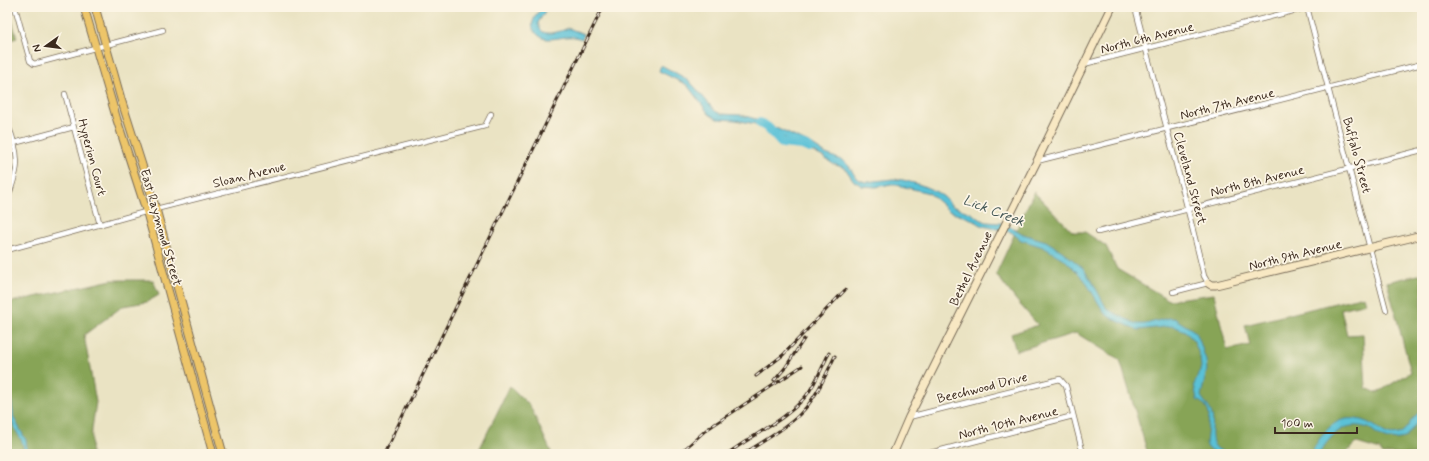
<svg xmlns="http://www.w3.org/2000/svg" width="1429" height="461" font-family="Mynerve,sans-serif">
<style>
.forest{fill:#87a457;stroke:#61673a}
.water{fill:#5ac1d7;stroke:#4a767a}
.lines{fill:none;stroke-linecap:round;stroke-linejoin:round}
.river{stroke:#5ac1d7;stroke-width:10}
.street-casing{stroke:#786b58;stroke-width:6}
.secondary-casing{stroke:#786b58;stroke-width:9}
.primary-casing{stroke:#786b58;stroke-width:9}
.street{stroke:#fff;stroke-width:4.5}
.secondary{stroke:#f8e8c3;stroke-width:7}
.primary{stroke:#edc569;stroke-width:7}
.rail-casing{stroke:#3b2a1e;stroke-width:3}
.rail{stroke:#fcf5e5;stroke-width:1.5;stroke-dasharray:4.5;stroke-linecap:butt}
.labels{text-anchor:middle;stroke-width:3.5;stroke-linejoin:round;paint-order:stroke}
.street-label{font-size:13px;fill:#3b2a1e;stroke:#fcf5e5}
.water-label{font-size:14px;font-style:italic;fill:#445756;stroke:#fcf5e5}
</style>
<rect width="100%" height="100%" fill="#fcf5e5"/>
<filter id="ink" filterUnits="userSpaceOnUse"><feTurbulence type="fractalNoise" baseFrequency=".025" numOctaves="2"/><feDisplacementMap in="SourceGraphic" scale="8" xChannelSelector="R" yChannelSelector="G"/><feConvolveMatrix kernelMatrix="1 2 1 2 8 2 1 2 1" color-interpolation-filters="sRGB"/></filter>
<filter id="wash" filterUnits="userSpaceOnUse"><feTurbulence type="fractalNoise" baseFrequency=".012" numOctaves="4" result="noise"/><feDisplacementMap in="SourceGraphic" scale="16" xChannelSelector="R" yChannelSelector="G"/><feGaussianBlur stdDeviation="0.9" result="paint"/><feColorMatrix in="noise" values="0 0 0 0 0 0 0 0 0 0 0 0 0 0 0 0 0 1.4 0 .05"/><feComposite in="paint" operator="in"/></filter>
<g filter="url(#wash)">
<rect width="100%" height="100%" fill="#eae3c3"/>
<!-- forest -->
<path class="forest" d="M7 7H8L17 38 7 41Z
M1034 192 1073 232H1085L1106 246 1117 269 1169 300 1214 294 1227 350 1250 345 1245 325 1364 296 1366 303 1341 309 1347 335 1363 334 1366 388 1377 393 1411 372 1387 282 1422 274V444L1416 453 1417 454H1383L1380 450 1357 443 1345 454H1148L1120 360 1076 333 1016 351 1011 334 1038 325 1016 300 996 274Z
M112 280H153L159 295 147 302 123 306 84 335 96 402 92 429 91 454H7V303Z
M510 386 530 406 552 454H477Z"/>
<!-- water -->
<path class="water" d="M539 7H545V11L538 23C539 26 540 30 543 32 549 35 563 31 568 28L584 34 582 39C569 34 561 39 548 39 544 39 540 37 537 34 528 26 534 18 540 10Z
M661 65 685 78 694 86 715 111 721 114 741 115 756 119 811 144 826 154 844 161 849 166 855 176 860 180 865 182 893 179 903 180 921 185 935 191 944 197 952 206 971 213 980 219 986 222 1001 223 1015 229 1023 234 1046 241 1062 251 1083 268 1093 283 1107 309 1132 322 1137 324H1145L1168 318H1174L1196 332 1199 339 1206 360 1207 370 1201 396C1204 402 1211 408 1212 415 1214 422 1211 429 1212 437 1213 455 1233 453 1246 454H1216L1208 448 1206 444 1209 416 1208 411 1205 405 1197 400 1194 384 1198 377 1201 367 1200 357 1194 341 1185 331 1173 326 1138 330 1113 319 1105 314 1084 279 1065 260 1043 247 1021 240 1011 232 983 226 971 219 949 211 929 193 901 186 891 184 876 187 862 186 854 181 845 168 833 164 823 157 756 124 735 120 717 119 709 114 687 85 659 71Z
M7 388 11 398 14 418 26 440 28 454H24C25 441 16 434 12 422 9 412 7 398 7 388Z
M1422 410V419L1414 426 1405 438C1395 440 1388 441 1379 435 1375 433 1372 429 1368 428 1344 420 1331 435 1319 454H1311C1324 427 1342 408 1373 425 1382 430 1387 437 1398 434 1406 432 1410 421 1415 416 1417 414 1420 412 1422 410Z"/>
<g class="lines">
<!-- river -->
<path class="river" d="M760 123 767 127 782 143 802 145 809 148"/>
</g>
</g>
<g filter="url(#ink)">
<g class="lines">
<defs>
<path id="street" d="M15 7 30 61 34 64 163 30
M1135 7C1158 97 1183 186 1204 276L1208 283 1173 292
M1307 7 1386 310
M1084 64 1309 7
M65 94 100 225
M7 125C11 131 12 136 14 143 21 167 14 178 7 201
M14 143 74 127
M1037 161 1422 64
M1098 232 1422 150
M7 240 9 249
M7 250 156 209 485 126 491 114
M909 417 1060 379 1066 386 1083 454
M926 454 1073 416"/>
<path id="secondary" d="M1208 283 1211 285H1216L1422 235
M893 454 909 417 1037 161 1112 7"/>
<path id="primary" d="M84 7 117 120 147 213 213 454
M95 7 121 99 156 209 223 454"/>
</defs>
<!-- street casing -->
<use href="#street" class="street-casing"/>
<!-- secondary casing -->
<use href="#secondary" class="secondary-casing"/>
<!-- primary casing -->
<use href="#primary" class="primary-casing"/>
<!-- street -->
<use href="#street" class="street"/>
<!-- secondary -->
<use href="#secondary" class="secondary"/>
<!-- primary -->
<use href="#primary" class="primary"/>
<defs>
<path id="rail" d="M756 376 783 355 845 290
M774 381 785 368 804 339
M384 454 603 7
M679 454 706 430 802 366
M727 454C752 435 785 421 806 396 816 383 822 367 829 353
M743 454C762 442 784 430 799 415 816 399 825 376 835 356"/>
</defs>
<!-- rail casing -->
<use href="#rail" class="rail-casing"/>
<!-- rail -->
<use href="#rail" class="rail"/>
</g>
</g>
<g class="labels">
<!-- street labels -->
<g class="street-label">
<text transform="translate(1147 37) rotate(-14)" y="5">North 6th Avenue</text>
<text transform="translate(1227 103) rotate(-14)" y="5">North 7th Avenue</text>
<text transform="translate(1358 155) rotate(75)" y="5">Buffalo Street</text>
<text transform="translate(93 157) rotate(75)" y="5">Hyperion Court</text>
<text transform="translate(249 174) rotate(-14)" y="5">Sloan Avenue</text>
<text transform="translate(1191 178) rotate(75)" y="5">Cleveland Street</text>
<text transform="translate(1257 180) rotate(-14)" y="5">North 8th Avenue</text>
<text transform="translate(162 227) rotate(74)" y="5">East Raymond Street</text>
<text transform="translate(1295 254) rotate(-14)" y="5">North 9th Avenue</text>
<text transform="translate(970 268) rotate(-64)" y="5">Bethel Avenue</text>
<text transform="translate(982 387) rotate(-14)" y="5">Beechwood Drive</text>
<text transform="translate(1008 422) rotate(-14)" y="5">North 10th Avenue</text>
</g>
<!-- water labels -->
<g class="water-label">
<text transform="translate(994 210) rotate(21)" y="5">Lick Creek</text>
</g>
</g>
<!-- margin -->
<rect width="1429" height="461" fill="none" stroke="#fcf5e5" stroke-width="24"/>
<!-- north arrow -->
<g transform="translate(46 46) rotate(256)" stroke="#fcf5e5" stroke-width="3" paint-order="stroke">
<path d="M0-3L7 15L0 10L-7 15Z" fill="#3b2a1e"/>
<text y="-6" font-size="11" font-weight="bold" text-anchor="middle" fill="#3b2a1e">N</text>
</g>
<!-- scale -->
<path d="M1275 427v6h82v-6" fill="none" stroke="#3b2a1e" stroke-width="2"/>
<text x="1281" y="427" font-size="12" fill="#3b2a1e" stroke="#fcf5e5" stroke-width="3" paint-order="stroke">100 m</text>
</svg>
